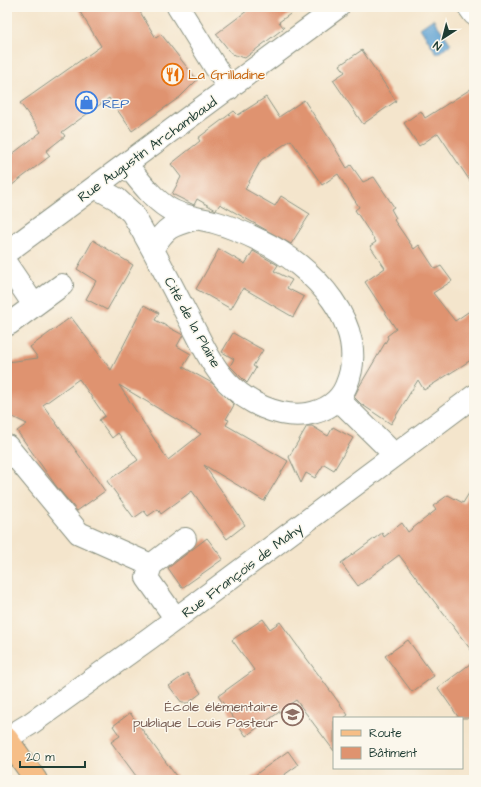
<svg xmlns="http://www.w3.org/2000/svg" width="481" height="787" font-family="'Architects Daughter',sans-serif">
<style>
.water{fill:#5ea2d3;stroke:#3e7084}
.building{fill:#df936f;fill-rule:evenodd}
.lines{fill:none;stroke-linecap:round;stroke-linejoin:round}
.minor-casing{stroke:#8a9180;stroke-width:24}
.major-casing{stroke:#8a9180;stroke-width:24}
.minor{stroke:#fff;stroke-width:22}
.major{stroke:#f6be87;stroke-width:22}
.labels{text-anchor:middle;stroke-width:3;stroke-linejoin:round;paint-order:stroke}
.food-label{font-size:14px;fill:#c56008;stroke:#fbf7ec;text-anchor:start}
.shop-label{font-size:14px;fill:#366cbe;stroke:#fbf7ec;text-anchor:start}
.street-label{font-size:14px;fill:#1f3d34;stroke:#fbf7ec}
.education-label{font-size:14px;fill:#785e54;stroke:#fbf7ec;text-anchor:end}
</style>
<rect width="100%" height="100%" fill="#fbf7ec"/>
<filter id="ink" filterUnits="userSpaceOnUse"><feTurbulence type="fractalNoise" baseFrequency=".025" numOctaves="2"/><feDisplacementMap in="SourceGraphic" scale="8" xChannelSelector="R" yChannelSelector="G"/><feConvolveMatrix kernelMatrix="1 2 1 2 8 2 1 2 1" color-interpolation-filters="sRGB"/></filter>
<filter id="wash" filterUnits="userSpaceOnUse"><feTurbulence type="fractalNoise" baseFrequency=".012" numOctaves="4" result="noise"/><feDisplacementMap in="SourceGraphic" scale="16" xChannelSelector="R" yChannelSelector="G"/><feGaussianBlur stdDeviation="0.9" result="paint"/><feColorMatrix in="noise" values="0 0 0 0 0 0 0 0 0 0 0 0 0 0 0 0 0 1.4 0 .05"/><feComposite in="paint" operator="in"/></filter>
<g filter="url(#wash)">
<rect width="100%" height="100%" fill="#f4e5cc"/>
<!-- water -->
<path class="water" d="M433 19 451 44 437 54 420 28Z"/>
<g id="blocks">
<!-- building -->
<path class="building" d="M77 7H137L156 38 161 34 197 80 180 97 132 131 109 98 62 132 65 136 46 151 50 156 7 189V158L41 132 20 103 101 46Z
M252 7H300L279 22 284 28 245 58 232 54 216 34Z
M362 50 396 101 363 124 333 80 345 72 340 65Z
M474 87V187L438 133 419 146 404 123 421 111 425 118Z
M266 97 279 117 304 100 329 138 347 168 351 165 363 182 374 177 394 207 391 209 396 218 394 220 414 249 419 245 435 269 441 266 452 281 433 293 455 321 474 308V358L424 390 418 380 391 424 361 404 354 397 359 387 388 338 387 336 396 329 365 282 385 268 370 246 376 242 355 210 359 207 338 174 322 185 291 140 261 160 245 189 275 206 281 196 310 214 291 244 220 204 216 210 197 199 194 205 172 194 181 177 171 164 200 141 198 138 234 111 238 115Z
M93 240 133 265 107 310 86 299 96 281 77 269Z
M219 249 245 264 253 251 278 265 274 271 292 280 287 288 304 297 293 317 243 288 231 309 196 289Z
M144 305 159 313 155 320 183 335 177 346 191 354 183 367 212 383 234 405 226 419 229 420 226 425 288 461 264 501 204 465 245 525 227 539 192 491 161 514 158 509 148 516 144 511 134 518 107 481 138 460 118 433 112 438 99 420 105 416 79 379 43 405 105 491 77 511 56 486 17 431 27 424 7 414V362L38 358 30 347 71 317 111 370ZM119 385 201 434 168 460Z
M233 333 263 350 253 366 256 368 247 383 230 366 234 359 222 352Z
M307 426H312L328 436 333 427 353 438 334 470 324 464 315 478 306 473 301 483 289 457Z
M474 485V654L399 555 358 586 341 563 382 533 384 537 402 523 408 532 436 510 433 506 448 495 463 503Z
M207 538 223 559 182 588 168 568Z
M263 619 270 629 280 622 348 715 344 718H334V751L296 700 246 736 218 696 254 670 232 640Z
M408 640 434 676 412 692 385 656Z
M474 661V718H459L438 688Z
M187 673 201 693 188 703H182L169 686Z
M130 713 179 780H139L111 742 120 736 113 726Z
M288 751 298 765 277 780H248Z"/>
</g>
</g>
<g filter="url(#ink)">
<use href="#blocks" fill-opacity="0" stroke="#8a9180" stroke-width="1"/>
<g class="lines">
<defs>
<path id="minor" d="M178 7 229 89
M469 7 474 14
M95 187 117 199 132 213C152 246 169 281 187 315 199 337 210 364 227 382 247 403 278 418 307 414 325 411 339 403 346 386 372 326 312 265 261 241 247 234 229 226 214 222 198 218 182 217 168 208 151 197 139 180 126 164
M153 248C166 227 170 226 194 219
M7 252 338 7
M7 265 34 305
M9 324 62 285
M339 400 395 455
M7 446 79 533 151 565 147 578 176 619
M151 565 185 539
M7 738 30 724 150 638 474 396"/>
<path id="major" d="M7 739 36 780"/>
</defs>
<!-- minor casing -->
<use href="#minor" class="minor-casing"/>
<!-- major casing -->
<use href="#major" class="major-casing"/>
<!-- minor -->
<use href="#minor" class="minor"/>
<!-- major -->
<use href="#major" class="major"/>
</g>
</g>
<!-- icons -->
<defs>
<symbol id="restaurant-ring" viewBox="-11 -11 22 22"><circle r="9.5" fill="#fbf7ec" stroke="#e8710a" stroke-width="1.5"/><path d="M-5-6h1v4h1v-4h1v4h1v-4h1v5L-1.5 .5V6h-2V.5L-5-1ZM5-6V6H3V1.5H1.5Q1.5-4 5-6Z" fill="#e8710a"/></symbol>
<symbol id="shop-ring" viewBox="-11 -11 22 22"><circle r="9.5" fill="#fbf7ec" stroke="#3f7fe0" stroke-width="1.5"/><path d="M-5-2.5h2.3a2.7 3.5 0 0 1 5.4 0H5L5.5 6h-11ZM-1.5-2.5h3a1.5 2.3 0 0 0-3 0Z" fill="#3f7fe0"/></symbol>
<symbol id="school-ring" viewBox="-11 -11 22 22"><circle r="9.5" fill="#fbf7ec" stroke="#8d6e63" stroke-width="1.5"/><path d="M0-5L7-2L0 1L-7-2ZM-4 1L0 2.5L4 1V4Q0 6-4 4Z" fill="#8d6e63"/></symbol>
</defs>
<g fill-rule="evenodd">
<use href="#restaurant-ring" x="160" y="62" width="25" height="25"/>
<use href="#shop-ring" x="74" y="90" width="25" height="25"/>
<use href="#school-ring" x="280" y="702" width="25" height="25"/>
</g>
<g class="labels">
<!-- food labels -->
<g class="food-label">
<text x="188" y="79">La Grilladine</text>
</g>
<!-- shop labels -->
<g class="shop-label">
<text x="102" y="108">REP</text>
</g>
<!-- street labels -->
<g class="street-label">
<text transform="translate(147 149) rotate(-36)" y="5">Rue Augustin Archambaud</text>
<text transform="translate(193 322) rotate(61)" y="5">Cité de la Plaine</text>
<text transform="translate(242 570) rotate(-37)" y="5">Rue François de Mahy</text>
</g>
<!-- education labels -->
<g class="education-label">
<text x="278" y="711">École élémentaire<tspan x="278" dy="16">publique Louis Pasteur</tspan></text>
</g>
</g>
<!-- margin -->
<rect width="481" height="787" fill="none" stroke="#fbf7ec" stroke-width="24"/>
<!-- legend -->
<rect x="333" y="717" width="130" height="52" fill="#fbf7ec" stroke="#a3ada2"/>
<rect x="341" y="730" width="20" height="6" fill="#f6be87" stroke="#a3ada2"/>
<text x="369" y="737" font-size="12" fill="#1f3d34">Route</text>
<rect x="341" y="747" width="20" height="12" fill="#df936f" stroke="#a3ada2"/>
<text x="369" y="757" font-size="12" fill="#1f3d34">Bâtiment</text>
<!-- north arrow -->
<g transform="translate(443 38) rotate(216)" stroke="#fbf7ec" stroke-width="3" paint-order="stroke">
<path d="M0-3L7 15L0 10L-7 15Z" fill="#1f3d34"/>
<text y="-6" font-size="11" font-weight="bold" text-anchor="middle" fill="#1f3d34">N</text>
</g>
<!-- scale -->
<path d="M20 761v6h65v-6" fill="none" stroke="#1f3d34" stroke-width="2"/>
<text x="26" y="761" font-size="12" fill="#1f3d34" stroke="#fbf7ec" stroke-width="3" paint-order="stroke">20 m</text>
</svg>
